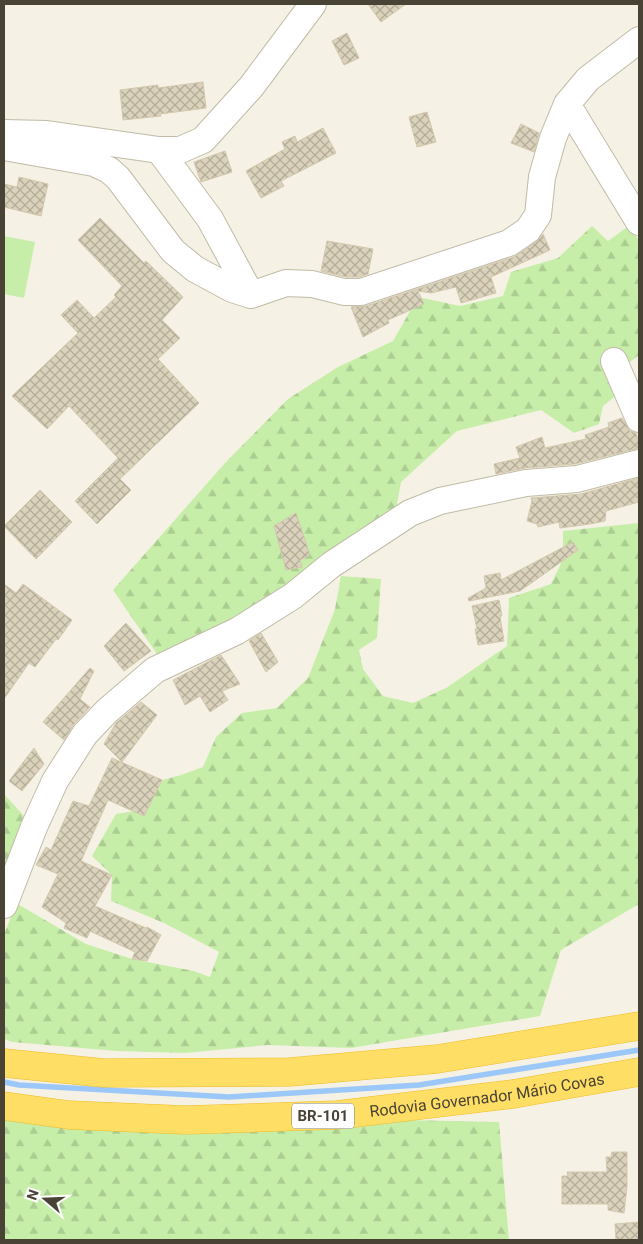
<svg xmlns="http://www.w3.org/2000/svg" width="643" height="1244" font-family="Roboto,sans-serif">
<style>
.forest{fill:url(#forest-firs)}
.garden{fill:#c7eea9}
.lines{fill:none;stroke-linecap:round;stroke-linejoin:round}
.stream{stroke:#9bc7f9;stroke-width:5.5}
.building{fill:url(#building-cross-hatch);stroke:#d3c8ac}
.minor-casing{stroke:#c1bba7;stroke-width:28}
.highway-casing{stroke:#efbc25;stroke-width:29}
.minor{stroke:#fff;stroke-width:26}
.highway{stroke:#ffde66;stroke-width:28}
.labels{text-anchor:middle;stroke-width:4;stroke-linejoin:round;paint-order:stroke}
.shield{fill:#fff;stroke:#7f7b71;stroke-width:1}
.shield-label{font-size:15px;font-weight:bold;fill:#484334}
.street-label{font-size:16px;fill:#484334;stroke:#fff}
</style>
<defs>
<pattern id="forest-firs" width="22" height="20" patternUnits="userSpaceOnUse" patternTransform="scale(1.25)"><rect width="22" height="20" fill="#c7eea9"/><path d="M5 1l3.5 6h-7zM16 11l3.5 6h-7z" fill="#accd92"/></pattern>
<pattern id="building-cross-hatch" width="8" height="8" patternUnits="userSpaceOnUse" patternTransform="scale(1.25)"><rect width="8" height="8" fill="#dbd2bc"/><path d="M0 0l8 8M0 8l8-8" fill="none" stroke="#b4ac9a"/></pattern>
</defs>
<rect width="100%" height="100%" fill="#f5f2e5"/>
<!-- forest -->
<path class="forest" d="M630 225 639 241V355L622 368 628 386 603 406 599 424 574 433 541 410 457 431 401 482 396 509 287 586 210 634 159 657 113 590 225 463 288 399 338 367 393 341 418 297 460 306 503 296 511 272 558 258 592 226 608 241Z
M639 523V904L561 950 540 1016 351 1048 268 1045 185 1053 116 1051 12 1042 4 1039V935L16 903 86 944 132 959 194 971 210 977 219 952 164 923 111 901 112 875 92 856 116 814 134 811 144 816 162 780 181 775 203 767 216 737 242 713 277 708 308 678 335 609 341 576 381 579 377 638 359 650 363 669 383 696 413 703 446 688 507 646 509 598 551 584 563 559V531Z
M4 794 24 816 4 872Z
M4 1112 499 1122 509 1240H4Z"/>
<!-- garden -->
<path class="garden" d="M4 236 35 242 24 298 4 294Z"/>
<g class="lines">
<!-- stream -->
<path class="stream" d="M4 1082 19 1085 229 1097 419 1085 639 1050"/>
</g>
<!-- building -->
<path class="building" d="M368 4H406L381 22Z
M347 33 359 58 344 65 332 41Z
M203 82 206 108 160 114 161 116 123 120 120 90 158 85V88Z
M427 112 436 142 417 147 409 117Z
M521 124 539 133 534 152 511 143Z
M323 128 336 153 281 181 284 186 261 198 246 171 285 149 282 142 295 136 297 142Z
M225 151 232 172 201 182 194 162Z
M19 177 48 184 41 216 4 207V184L17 187Z
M100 218 144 263 146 261 183 297 162 320 180 338 158 359 199 403 120 479 131 490 97 524 75 501 118 458 69 406 47 429 12 396 78 333 61 315 77 300 94 318 116 297 114 295 122 286 78 240Z
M543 234 550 250 491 277 496 293 461 303 456 287 431 293 418 291 424 304 388 320 389 323 363 337 351 307 366 306 514 257 536 242Z
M327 241 373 249 368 274 359 277H346L321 271Z
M622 418 630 431 636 433 639 443V448L575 464 525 468 496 474 494 464 520 458 516 447 542 437 545 448 586 439 585 435 609 427 608 423Z
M639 478V502L606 511 605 521 590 524 560 528 559 522 538 527 537 524 527 521 532 501 531 498 581 494Z
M40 490 72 522 36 559 4 526Z
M296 513 310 555 300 560 302 567 286 570 274 526Z
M573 542 578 550 520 591 469 601 468 598 486 588 484 576 500 573 501 580Z
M4 584 16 593 23 584 72 620 58 640 56 639 35 667 29 663 4 699Z
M499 600 502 616H500L504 641 478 645 475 629H477L472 606Z
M126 623 151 651 124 671 104 646Z
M261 633 278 662 266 672 249 641Z
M221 655 240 684 222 691 228 700 210 712 200 696 185 705 173 680Z
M90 668 94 671 80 699 90 707 74 724 64 740 43 722Z
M141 702 157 715 122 762 104 744 116 723Z
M34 748 44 764 22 791 9 781Z
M112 758 162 780 144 816 108 800 81 861 112 875 95 906 146 928 147 927 161 935 147 961 132 959 135 952 90 931 87 938 64 928 66 923 42 907 58 874 36 865 46 847 51 850 73 801 89 806Z
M612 1152H627V1187L624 1213 608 1210V1204H562V1176H568L567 1172H607L606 1157H611Z
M639 1222V1240H616L615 1224Z"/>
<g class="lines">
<defs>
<path id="minor" d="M567 104 639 222
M4 133 47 134 159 150H180L203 140 251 87 313 4
M4 147 94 163 109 170 118 178 173 251 195 269 232 289 251 295 286 283 312 284 344 292H361L509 243 528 230 538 215 542 177 553 138 567 104 588 79 639 40
M159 150 210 219 251 295
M614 361 639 419
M4 905 34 827 55 781 85 734 107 711 155 670 237 631 293 596 331 565 410 513 440 501 526 483 577 479 639 463"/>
<g id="highway">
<path d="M4 1063 104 1073 290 1072 437 1059 639 1026"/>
<path id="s1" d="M4 1106 69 1115 186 1120 337 1115 513 1094 639 1072"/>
</g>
</defs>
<!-- minor casing -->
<use href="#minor" class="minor-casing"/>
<!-- highway casing -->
<use href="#highway" class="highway-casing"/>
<!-- minor -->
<use href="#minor" class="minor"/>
<!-- highway -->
<use href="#highway" class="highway"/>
</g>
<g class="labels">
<!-- shield labels -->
<rect class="shield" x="292" y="1103.5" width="62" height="25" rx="4"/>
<g class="shield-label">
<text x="323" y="1121">BR-101</text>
</g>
<!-- street labels -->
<g class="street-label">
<text dy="6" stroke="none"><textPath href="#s1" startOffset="485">Rodovia Governador Mário Covas</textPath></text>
</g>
</g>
<!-- border -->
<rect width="643" height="1244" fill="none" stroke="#484334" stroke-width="10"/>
<!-- north arrow -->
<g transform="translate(45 1199) rotate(289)" stroke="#ffffff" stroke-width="4" paint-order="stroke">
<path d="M0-4L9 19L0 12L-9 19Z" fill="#484334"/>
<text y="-8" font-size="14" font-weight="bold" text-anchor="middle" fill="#484334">N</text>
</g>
</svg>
